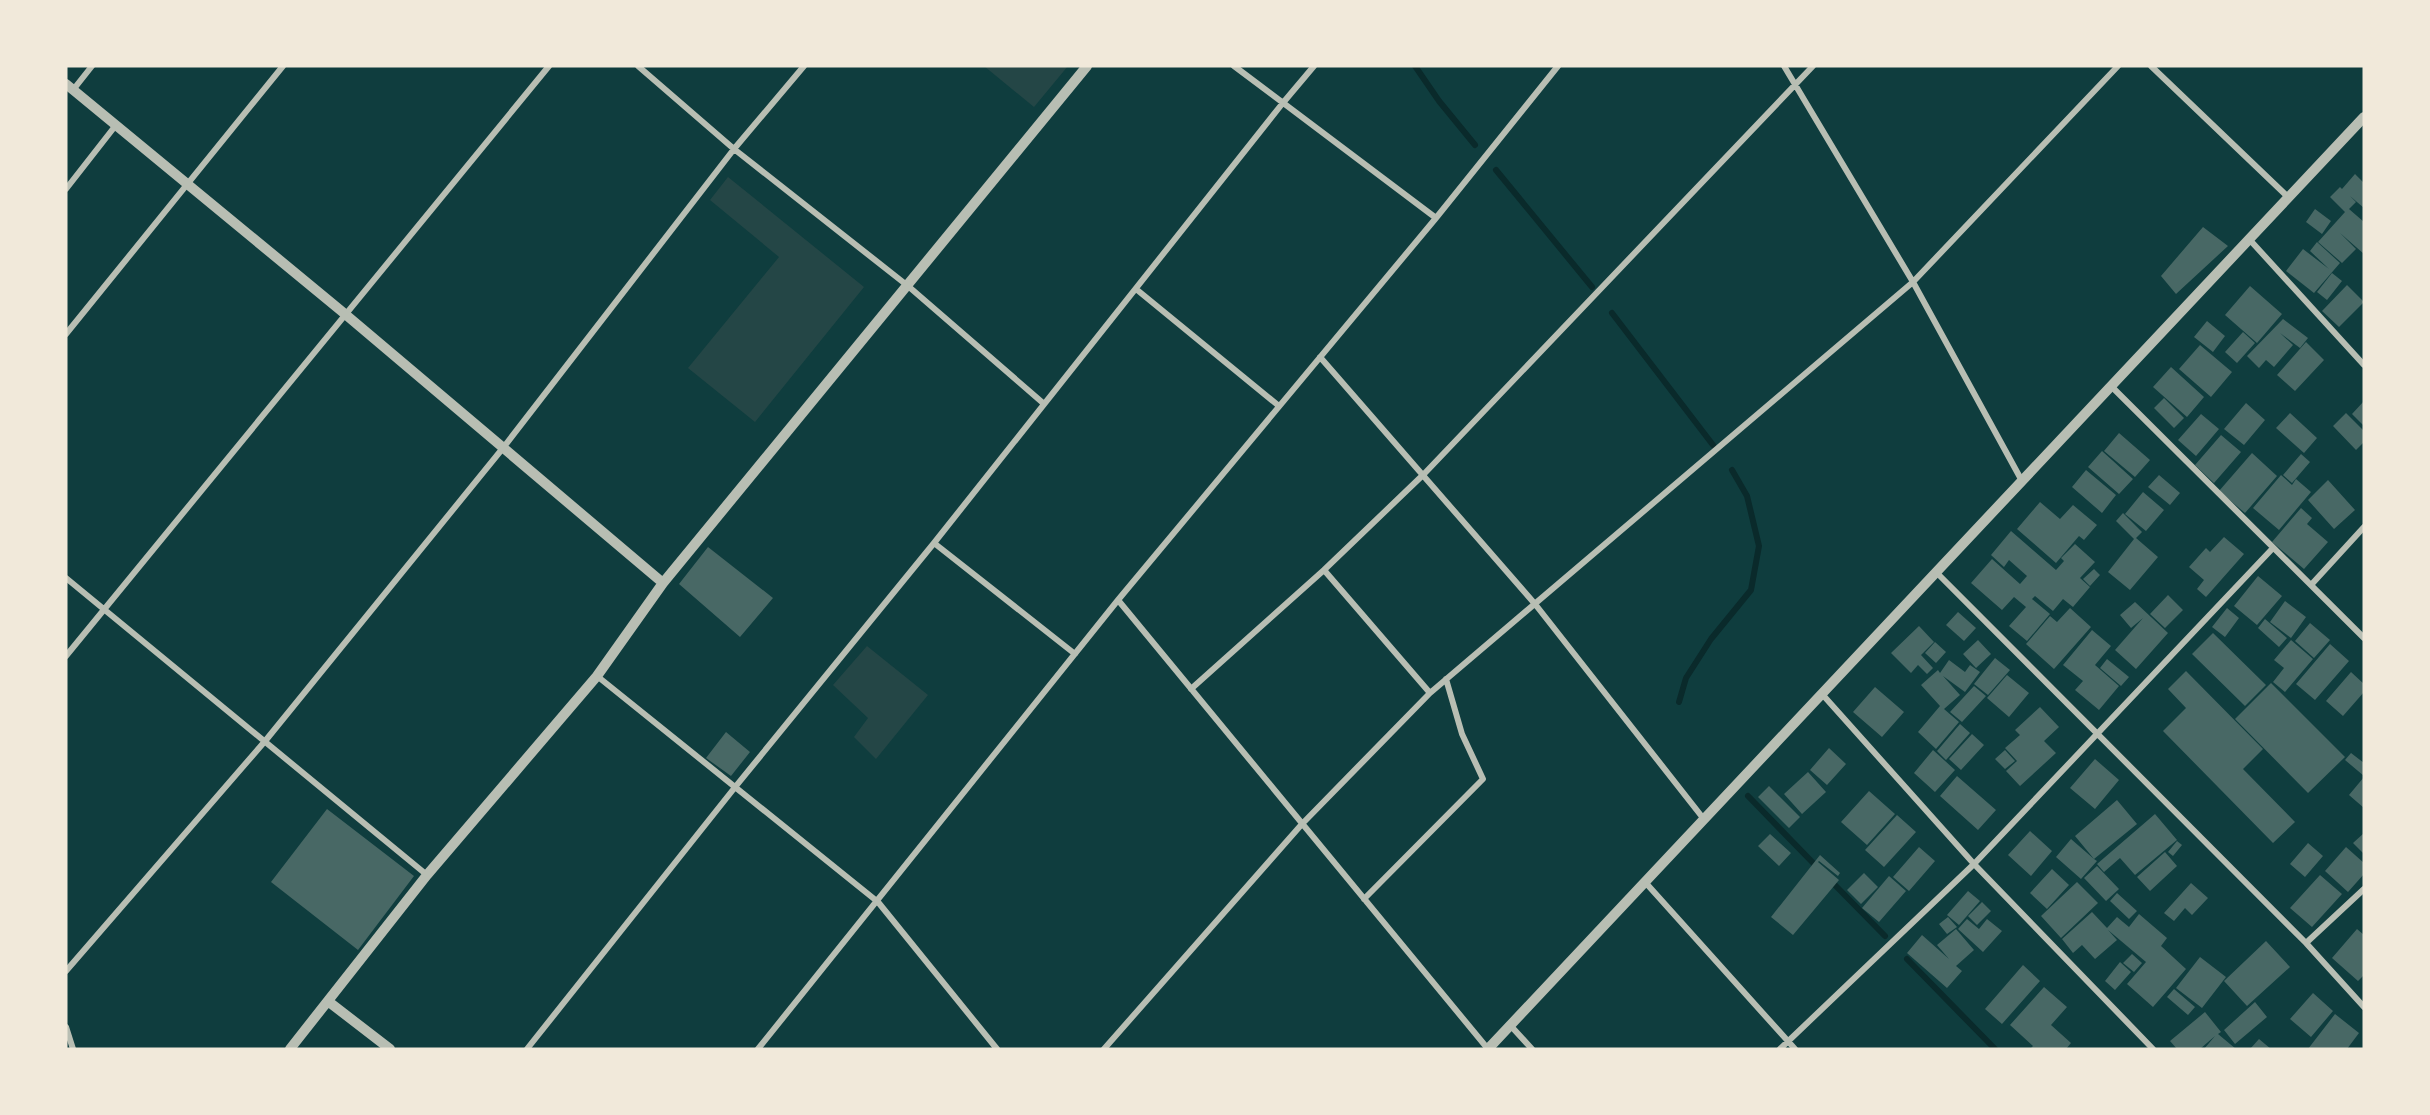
<svg xmlns="http://www.w3.org/2000/svg" width="2430" height="1115" font-family="'Sofia Sans Condensed',sans-serif">
<style>
.green{fill:#244646}
.lines{fill:none;stroke-linecap:round;stroke-linejoin:round}
.stream{stroke:#0a2a2b;stroke-width:6}
.building{fill:#486865}
.minor{stroke:#b8beb3;stroke-width:6}
.tertiary{stroke:#b8beb3;stroke-width:10}
</style>
<rect width="100%" height="100%" fill="#0f3d3e"/>
<!-- green -->
<path class="green" d="M984 66H1068L1034 107Z
M728 177 864 287 755 422 688 368 779 257 710 200Z
M867 646 928 695 876 759 854 737 868 718 833 685Z"/>
<g class="lines">
<!-- stream -->
<path class="stream" d="M1415 66 1439 101 1475 145
M1496 170 1592 287
M1612 313 1713 445
M1679 702 1686 678 1711 639 1751 590 1759 546 1747 496 1732 470
M1748 796 1819 869
M1830 880 1885 936
M1907 959 1995 1049"/>
</g>
<!-- building -->
<path class="building" d="M2355 174 2364 183V208L2350 196 2356 202 2349 209 2364 222V254L2340 233 2356 249 2342 263 2318 242 2345 212 2330 197 2340 187 2342 189Z
M2315 209 2331 221 2322 234 2306 222Z
M2203 227 2228 246 2176 294 2161 276Z
M2317 242 2340 263 2314 293 2286 271 2303 249 2329 269 2310 251Z
M2332 273 2342 281 2327 300 2317 292Z
M2347 285 2364 302 2339 327 2322 311Z
M2250 286 2282 314 2257 343 2225 315Z
M2283 319 2308 338 2300 348 2280 333 2293 345 2274 367 2266 360 2259 368 2247 356Z
M2207 321 2225 336 2213 352 2194 337Z
M2243 332 2255 343 2237 363 2225 352Z
M2306 342 2324 360 2295 391 2277 375Z
M2200 345 2232 372 2211 397 2179 369Z
M2171 367 2204 397 2187 417 2153 387Z
M2164 398 2184 418 2174 428 2154 408Z
M2364 401V426L2352 414Z
M2246 403 2265 420 2244 445 2224 429Z
M2290 413 2317 438 2304 453 2276 428Z
M2346 413 2364 431V442L2356 450 2333 426Z
M2201 414 2219 429 2196 456 2178 440Z
M2119 433 2150 460 2135 477 2104 451Z
M2221 435 2241 452 2214 483 2195 465Z
M2102 451 2133 479 2119 494 2088 467Z
M2252 453 2277 476 2245 513 2219 491Z
M2301 454 2310 462 2292 483 2283 475Z
M2086 470 2116 495 2102 513 2072 487Z
M2159 475 2180 493 2170 505 2148 487Z
M2281 475 2292 485 2296 479 2311 492 2279 530 2253 508Z
M2328 480 2355 510 2334 529 2308 500Z
M2143 492 2164 510 2146 531 2125 514Z
M2040 502 2060 519 2073 505 2097 525 2084 540 2079 536 2056 563 2017 529Z
M2301 508 2312 518 2307 524 2328 542 2304 569 2272 542Z
M2123 513 2142 532 2136 538 2158 557 2130 590 2108 572 2134 539 2116 521Z
M2011 531 2056 570 2064 561 2061 558 2075 544 2095 562 2080 578 2090 587 2073 607 2063 599 2053 611 2035 596 2032 599 2050 614 2027 641 2009 626 2026 607 2014 597 2002 610 1971 583 1992 559 2020 584 2027 576 2009 560 2004 567 1991 555Z
M2224 537 2244 554 2206 597 2197 589 2204 580 2189 567 2206 548 2210 552Z
M708 547 773 598 740 637 679 584Z
M2094 569 2100 575 2090 586 2083 579Z
M2258 576 2282 596 2257 625 2234 606Z
M2168 595 2183 610 2165 628 2150 614Z
M2285 601 2306 617 2291 638 2270 622Z
M2135 602 2168 633 2136 669 2115 650 2143 618 2131 628 2120 615Z
M2070 608 2091 627 2054 669 2026 644 2050 616 2057 622Z
M2227 608 2239 618 2225 637 2212 627Z
M1958 612 1976 628 1964 641 1946 625Z
M2265 619 2287 638 2279 647 2258 628Z
M2310 623 2330 640 2314 658 2295 641Z
M1919 626 1934 642 1921 655 1933 668 1927 674 1918 665 1911 673 1891 653Z
M2092 630 2111 646 2095 665 2119 686 2099 710 2075 690 2083 681 2063 665Z
M2213 633 2266 685 2245 706 2192 654Z
M1978 640 1991 654 1976 668 1963 654Z
M2291 640 2313 659 2285 692 2273 682 2284 668 2274 660Z
M1935 642 1946 652 1936 663 1925 653Z
M2330 644 2349 661 2315 700 2296 684Z
M1995 658 2010 670 1988 695 1974 684Z
M2107 659 2129 677 2121 686 2100 668Z
M1949 660 1965 672 1970 665 1980 672 1965 692 1943 676 1960 695 1944 709 1959 722 1936 749 1918 732 1940 706 1921 685 1938 670 1940 673Z
M2186 671 2263 749 2243 769 2295 822 2273 843 2163 731 2186 708 2168 689Z
M2351 672 2364 684V692L2343 716 2326 701Z
M2007 675 2029 693 2009 717 1987 698Z
M2271 683 2345 757 2308 793 2235 719Z
M1974 686 1986 696 1962 722 1950 712Z
M1875 687 1904 712 1882 737 1853 712Z
M2040 707 2059 727 2044 741 2056 753 2020 786 2006 771 2017 761 2005 748 2020 735 2015 730Z
M1960 724 1970 733 1946 760 1937 751Z
M726 732 750 752 731 776 706 758Z
M1972 734 1984 745 1961 770 1949 759Z
M1829 748 1846 764 1827 785 1810 770Z
M1933 750 1955 770 1935 792 1914 773Z
M2005 750 2015 761 2005 769 1995 759Z
M2351 753 2364 763V776L2345 760Z
M2095 759 2119 780 2095 809 2070 788Z
M1808 772 1826 792 1802 814 1784 794Z
M1957 776 1996 810 1978 830 1940 796Z
M2364 777V808L2349 795Z
M1769 786 1800 817 1789 828 1758 797Z
M1869 791 1895 814 1867 845 1841 822Z
M2117 800 2137 824 2094 859 2097 861 2081 879 2056 857 2071 839 2094 859 2075 836Z
M327 809 414 876 358 950 271 882Z
M2155 814 2177 840 2135 875 2120 858 2104 872 2097 864Z
M1897 815 1916 832 1884 867 1865 850Z
M2030 831 2052 851 2031 876 2008 855Z
M2364 833V854L2353 843Z
M1770 834 1791 853 1779 866 1758 846Z
M2177 841 2182 845 2173 856 2168 852Z
M2308 843 2323 856 2305 877 2290 864Z
M1919 847 1935 861 1909 891 1893 877Z
M2346 847 2364 863V874L2348 892 2325 871Z
M2165 852 2177 866 2150 891 2137 877Z
M1820 855 1840 873 1838 876 1819 861 1818 862 1839 880 1793 935 1771 917Z
M2097 866 2119 889 2106 901 2084 878Z
M2052 869 2069 885 2047 909 2030 893Z
M1864 873 1878 887 1861 904 1847 890Z
M2320 875 2342 894 2312 927 2290 908Z
M1889 876 1906 891 1879 922 1862 908Z
M2077 882 2098 903 2061 938 2041 916Z
M2191 883 2208 898 2192 915 2185 908 2174 921 2164 913Z
M1968 891 1980 901 1959 925 1947 915Z
M2117 893 2137 911 2129 919 2110 901Z
M1982 902 1991 911 1977 925 1968 916Z
M2092 912 2107 928 2117 917 2129 927 2139 914 2167 938 2161 946 2186 969 2153 1007 2127 984 2146 962 2108 930 2117 940 2095 959 2082 945 2073 953 2062 939Z
M1948 917 1957 927 1947 934 1939 924Z
M1967 919 1979 929 1987 919 2002 931 1983 952 1958 929Z
M1956 929 1974 950 1956 966 1962 971 1947 988 1907 953 1922 935 1949 959 1937 945Z
M2357 929 2364 935V975L2358 981 2332 958Z
M2266 941 2290 967 2247 1006 2224 981Z
M2132 954 2142 963 2134 972 2123 963Z
M2200 957 2226 977 2202 1008 2176 988Z
M2120 962 2131 972 2115 990 2105 981Z
M2023 965 2040 981 2002 1024 1985 1009Z
M2044 987 2067 1007 2051 1025 2071 1043 2066 1049H2030L2033 1046 2010 1025Z
M2174 989 2195 1007 2188 1015 2167 997Z
M2313 993 2333 1011 2311 1037 2290 1019Z
M2255 1002 2267 1017 2235 1044 2224 1030Z
M2205 1012 2221 1032 2218 1034 2236 1049H2204L2215 1036 2200 1049H2177L2170 1041Z
M2335 1014 2359 1033 2347 1049H2308Z
M2259 1039 2271 1049H2250Z"/>
<g class="lines">
<!-- minor -->
<path class="minor" d="M638 66 734 149 908 286 1043 403
M1234 66 1436 218
M1784 66 1913 282 2022 481
M2151 66 2288 197
M73 90 92 66
M66 189 116 125
M2249 239 2364 365
M1136 289 1279 406
M66 334 283 66
M1320 357 1535 604 1703 818
M2111 386 2364 638
M934 543 1075 654
M1324 570 1430 693
M1936 572 2306 943 2364 1007
M66 578 427 875
M2311 585 2364 527
M1118 600 1488 1049
M66 656 549 66
M597 676 878 902 997 1049
M1191 689 1324 570 1424 474 1813 66
M1822 694 1974 864 2153 1049
M1645 882 1795 1049
M1364 899 1483 779 1462 734 1446 679
M2306 943 2364 889
M66 971 266 740 503 448 734 149 804 66
M1510 1025 1532 1049
M66 1027 73 1049
M527 1049 736 786 934 543 1282 104 1314 66
M758 1049 1118 600 1436 218 1558 66
M1104 1049 1302 824 1430 693 1913 282 2118 66
M1780 1049 1974 864 2273 548"/>
<!-- tertiary -->
<path class="tertiary" d="M66 84 345 314 663 583
M329 1002 390 1049
M290 1049 427 875 597 676 663 583 1087 66
M1488 1049 2364 117"/>
</g>
<!-- border -->
<rect width="2430" height="1115" fill="none" stroke="#f1e9da" stroke-width="135"/>
</svg>
